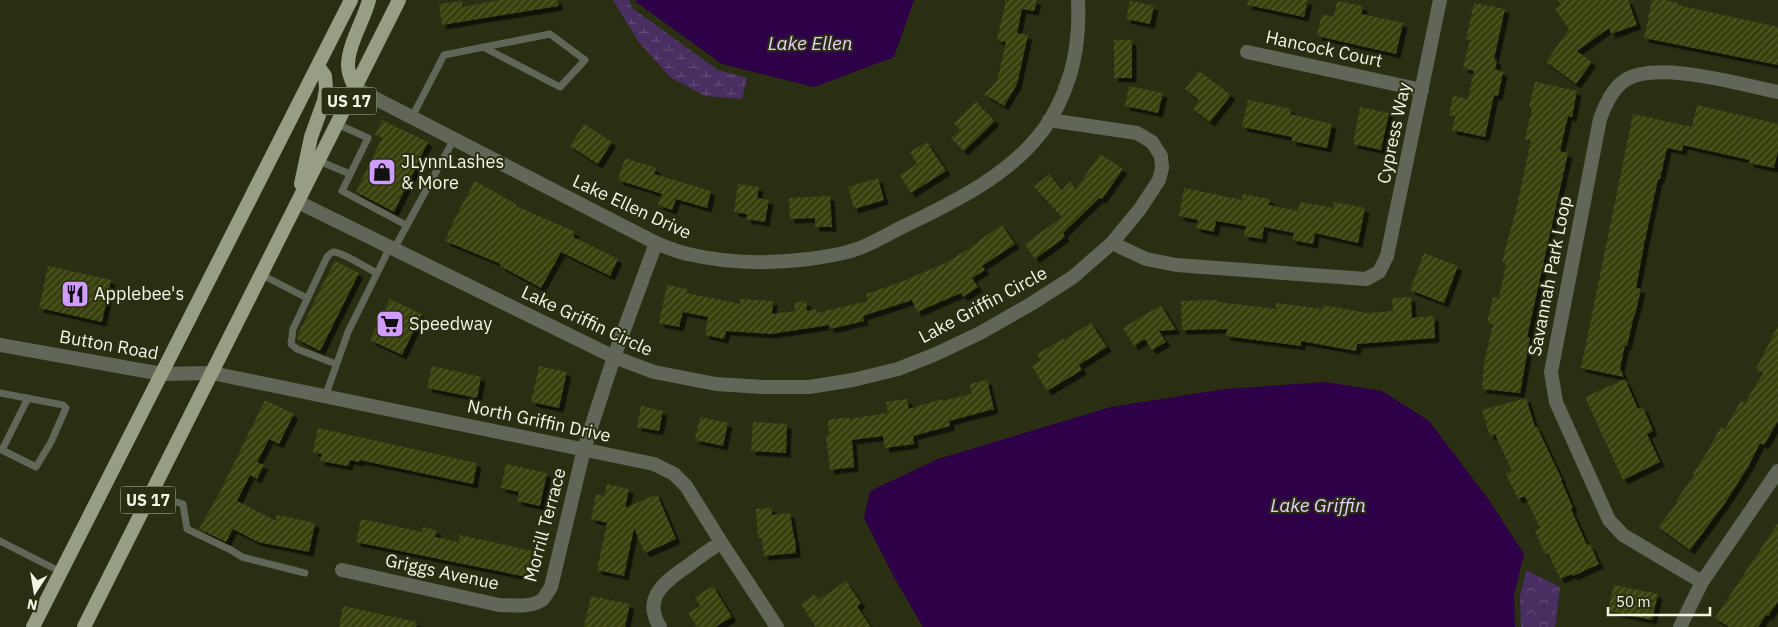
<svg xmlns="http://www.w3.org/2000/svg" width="1778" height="627" font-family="'IBM Plex Sans',sans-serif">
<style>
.forest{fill:url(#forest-crowns)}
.wetland{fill:url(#wetland-marsh)}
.water{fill:#2d0048}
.building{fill:url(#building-hatch);filter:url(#shadow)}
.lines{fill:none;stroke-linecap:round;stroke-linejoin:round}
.service{stroke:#626658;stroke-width:7}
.minor{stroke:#626658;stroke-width:14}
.tertiary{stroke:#626658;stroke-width:14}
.primary{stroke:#989e83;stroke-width:14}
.labels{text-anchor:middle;stroke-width:4;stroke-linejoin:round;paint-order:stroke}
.shield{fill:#2a2f13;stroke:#b6baa6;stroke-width:1}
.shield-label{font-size:16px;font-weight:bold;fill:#f2f6e5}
.street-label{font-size:18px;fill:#f2f6e5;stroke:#2a2f13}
.poi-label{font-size:18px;fill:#f2f6e5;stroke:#2a2f13;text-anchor:start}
.water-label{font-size:19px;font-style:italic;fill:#e6d1fb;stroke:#2a2f13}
</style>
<defs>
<pattern id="forest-crowns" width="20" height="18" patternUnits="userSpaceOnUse" patternTransform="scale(1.25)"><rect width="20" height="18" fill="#492e61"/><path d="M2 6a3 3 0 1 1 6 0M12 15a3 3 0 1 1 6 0" fill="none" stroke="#644d78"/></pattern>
<pattern id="wetland-marsh" width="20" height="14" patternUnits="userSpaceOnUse" patternTransform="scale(1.25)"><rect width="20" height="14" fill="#492e61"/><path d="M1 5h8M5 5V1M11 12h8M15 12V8" fill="none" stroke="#644d78"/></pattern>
<pattern id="building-hatch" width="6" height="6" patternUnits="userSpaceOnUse" patternTransform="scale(1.25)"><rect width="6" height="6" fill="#39410c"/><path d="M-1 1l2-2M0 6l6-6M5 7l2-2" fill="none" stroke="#565d2f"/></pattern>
<filter id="shadow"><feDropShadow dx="4.5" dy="4.5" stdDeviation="0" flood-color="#0009"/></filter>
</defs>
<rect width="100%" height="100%" fill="#2a2f13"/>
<!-- forest -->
<path class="forest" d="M1526 570 1560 587 1555 627H1521L1520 596Z"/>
<!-- wetland -->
<path class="wetland" d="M613 0H629L632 8 718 70 747 78 742 99 705 96 670 77 638 41Z"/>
<!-- water -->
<path class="water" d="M636 0H914L894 57 814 87 722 64 636 2Z
M1325 382 1382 391 1429 421 1489 500 1524 554 1514 595 1515 627H923L895 579 864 518 870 491 938 459 1111 407 1225 389Z"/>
<!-- building -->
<path class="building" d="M500 0H558V6L442 25 439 4 462 1 463 7Z
M1005 0H1037L1034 11 1022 9 1017 33 1028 35 1017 84 1004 106 984 94 997 81 1006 42 997 40 1005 5Z
M1248 0H1308L1304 17 1247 5Z
M1558 0H1628L1637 25 1611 34 1609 28 1577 51 1592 62 1576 84 1546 62 1569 29 1555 9 1561 5Z
M1652 0H1665L1678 3 1677 5 1778 27V65L1644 38Z
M1130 1 1154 6 1150 24 1126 19Z
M1337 1 1363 6 1361 14 1403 23 1396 54 1317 36 1322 14 1334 17Z
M1474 3 1505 9 1494 59 1497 60 1495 69 1503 72 1498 96 1494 95 1485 137 1452 130 1455 116 1449 115 1453 96 1468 99 1474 71 1463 68 1470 40 1466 39Z
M1114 40H1132V78H1114Z
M1199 71 1231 95 1210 122 1193 109 1199 100 1185 89Z
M1535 82 1577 91 1572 117 1568 116 1560 151 1568 153 1527 337 1530 338 1520 393 1482 389 1484 364 1493 324 1487 323 1493 297 1499 298 1506 263 1502 262 1517 206 1531 140 1525 139 1532 108H1529Z
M1129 86 1163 93 1158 113 1125 106Z
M1248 100 1291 109 1290 114 1332 124 1327 148 1292 141V137L1242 127Z
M976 102 995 121 964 151 951 138 960 130 954 123Z
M1697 105 1778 124V151L1774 168 1749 163 1750 160 1683 145 1682 151 1667 148 1660 179H1658L1644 245 1636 288 1641 289 1635 315H1634L1627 346 1625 345 1620 368 1624 377 1581 368 1633 114 1692 127Z
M1360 107 1389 113 1381 150 1353 144Z
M382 120 428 142 394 212 356 192 382 138 375 135Z
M584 124 612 142 598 164 570 146Z
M927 142 946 171 911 193 900 175 917 164 910 152Z
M1100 154 1123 169 1102 199 1099 198 1063 233 1065 237 1035 259 1025 244 1062 217 1034 187 1049 174 1062 190 1070 182 1076 189Z
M625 158 656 168 654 174 711 191 707 208 676 199 672 210 658 205 662 194 618 180Z
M878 178 884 200 854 209 848 187Z
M475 181 516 204V206L575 232 573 237 618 259 610 276 561 252 541 288 500 266 501 264 445 241 457 214Z
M738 184 759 187 757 198 769 200 765 222 746 219 747 214 734 212Z
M1184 188 1242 200 1243 194 1270 199 1268 205 1298 211 1300 202 1333 208 1334 202 1365 208 1358 243 1315 233 1313 244 1292 240 1294 233 1264 227 1262 239 1244 236 1246 226 1216 221 1214 232 1196 228 1198 220 1179 216Z
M830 196 832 227H815V218L790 219 789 198Z
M1002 225 1015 244 982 266 985 270 972 278 978 287 963 297 961 293 917 312 912 300 863 316 864 321 830 329 829 325 771 334 726 331 724 339 705 335 708 317 683 312 679 327 659 323 667 285 687 289V293L740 304V299L773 301 772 314 795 311 794 303 806 301 807 311 816 309 817 313 868 301 866 294 901 282 948 262 978 243 977 242Z
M1424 253 1458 266 1444 303 1410 290Z
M335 261 359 273 320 351 297 339 298 334Z
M48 266 111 280 102 322 39 308Z
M1411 297 1412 318 1434 316 1435 338 1357 344 1356 351 1301 341V346L1226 336 1227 329 1182 330 1181 301 1218 300V302L1276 309V303L1322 309 1323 305 1367 313 1393 311 1392 298Z
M390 299 422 314 402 355 370 340Z
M1161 305 1176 330 1159 331 1166 342 1152 350 1145 339 1134 346 1123 328Z
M1091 323 1107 347 1079 365 1082 370 1047 391 1032 366 1041 360 1037 354 1063 339 1064 340Z
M1778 326V421L1764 445 1760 443 1748 467 1725 503 1690 550 1658 527 1678 502 1676 501 1694 475 1693 474 1709 449 1721 427 1725 429 1741 401 1745 403 1763 373 1756 369Z
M432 366 481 377 477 398 427 388Z
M539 366 567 372 559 408 531 402Z
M1625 379 1638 409 1643 407 1653 431 1647 434 1660 462 1623 480 1585 397Z
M987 380 994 409 949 421 950 426 913 436 914 444 885 448 883 436 852 440 854 467 830 470 826 435H829L828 420 849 417V419L888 413 886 402 907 399 909 409 942 399 943 401 972 394 970 384Z
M1526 398 1535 427H1537L1562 480H1561L1573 508 1571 509 1587 545 1590 544 1599 564 1573 576 1572 574 1560 579 1548 553 1545 554 1535 530 1540 528 1525 496 1518 499 1506 474 1512 471 1495 434 1490 436 1482 410Z
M265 400 294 414 279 444 269 439 257 462 264 465 257 479 250 475 237 501 276 521 277 515 315 523 309 552 258 542 233 529 226 542 199 529 220 492Z
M641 406 663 411 659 431 637 427Z
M700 417 728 423 723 446 695 440Z
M753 422 787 424 786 453 751 451Z
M318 428 477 463 473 484 360 460 359 462 350 460 348 466 320 461 322 454 313 452Z
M506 464 547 473 540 506 517 501 519 492 501 488Z
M607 484 629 489 625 508 657 494 676 539 645 553 634 528 624 576 597 570 607 523 591 519 596 494 604 496Z
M771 508 772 515 790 513 794 538H795L796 553 764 556 762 538H758L756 509Z
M361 519 422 532 423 527 436 530 435 537 459 542 460 535 532 551 527 577 356 542Z
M1778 523V602L1768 616 1766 615 1758 627H1729L1715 618Z
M846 581 861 603 857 606 871 627H816L801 604 815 595 818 600Z
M1614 585 1658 594 1652 620 1608 611Z
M713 586 732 617 715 627H697L688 613 700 606 695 597Z
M591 596 630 604 625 627H584Z
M343 606 417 622 416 627H339Z"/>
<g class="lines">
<!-- service -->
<path class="service" d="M412 117 444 55 550 34 585 60 560 87 483 47
M337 124 368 138 342 191 406 225
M319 161 350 174
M394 249 454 139
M262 275 307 298
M336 364 297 349 291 344 293 329 327 257C329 255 330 253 333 252 341 251 368 269 377 273
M0 393 63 405 66 408 51 442 36 467 2 450 28 398
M325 397 348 332 390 247
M151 494 183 504 187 529 231 550 242 557 305 573
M0 541 61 572"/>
<!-- minor -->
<path class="minor" d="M1247 52 1422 90
M355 88 656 243C666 247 677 252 688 254 726 263 770 264 809 259 824 257 843 254 857 249 871 244 885 236 898 229 951 204 1018 172 1050 120 1073 81 1080 44 1078 0
M298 202 614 357 654 372 716 384 763 387H809L853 380 898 369 936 354 980 333 1031 304 1073 277 1112 243 1140 209 1159 180 1162 168 1161 156 1152 142 1137 133 1049 120
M1112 243 1146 259 1176 265 1366 279 1379 272 1387 256 1440 0
M212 373 654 464 674 474 686 486 721 542 777 627
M342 570 499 605C512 605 530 608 542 600 545 597 548 591 551 587L584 449 614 357 656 243
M1702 582 1623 535 1609 520 1556 402 1551 372 1600 119C1604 107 1613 88 1624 81 1656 59 1742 85 1778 92
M660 627C641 597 667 580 689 565 699 557 710 550 721 542
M1680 627 1702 582 1778 471"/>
<!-- tertiary -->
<path class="tertiary" d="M0 345 162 374 212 373"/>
<!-- primary -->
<path class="primary" d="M355 88C351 80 348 73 348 65 348 45 364 20 369 0
M301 184 311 137 324 101 326 89 325 76 318 66
M33 627 351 0
M84 627 399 0"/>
</g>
<!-- icons -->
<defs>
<symbol id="shop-square" viewBox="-11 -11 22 22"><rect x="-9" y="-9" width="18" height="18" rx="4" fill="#d09dfe" stroke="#2a2f13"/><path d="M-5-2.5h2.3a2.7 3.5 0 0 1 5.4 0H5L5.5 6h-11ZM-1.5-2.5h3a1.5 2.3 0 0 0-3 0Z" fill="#111"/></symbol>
<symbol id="restaurant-square" viewBox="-11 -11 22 22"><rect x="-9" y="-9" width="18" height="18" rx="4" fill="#d09dfe" stroke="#2a2f13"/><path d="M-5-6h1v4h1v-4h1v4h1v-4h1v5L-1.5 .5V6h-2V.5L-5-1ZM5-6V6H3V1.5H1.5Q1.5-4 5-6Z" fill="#111"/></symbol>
<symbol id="supermarket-square" viewBox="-11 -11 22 22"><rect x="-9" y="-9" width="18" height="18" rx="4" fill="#d09dfe" stroke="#2a2f13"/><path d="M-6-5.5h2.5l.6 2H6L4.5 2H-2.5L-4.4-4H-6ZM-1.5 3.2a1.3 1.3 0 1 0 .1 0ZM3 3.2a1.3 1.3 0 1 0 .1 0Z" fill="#111"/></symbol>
</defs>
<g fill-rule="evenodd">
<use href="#shop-square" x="366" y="156" width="32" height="32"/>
<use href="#restaurant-square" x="59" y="278" width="32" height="32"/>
<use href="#supermarket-square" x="374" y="308" width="32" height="32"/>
</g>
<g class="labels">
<!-- shield labels -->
<g class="shield">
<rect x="321.5" y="87.5" width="55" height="27" rx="4"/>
<rect x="120.5" y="486.5" width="55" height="27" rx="4"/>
</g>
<g class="shield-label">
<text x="349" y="107">US 17</text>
<text x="148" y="506">US 17</text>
</g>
<!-- street labels -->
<g class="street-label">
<text transform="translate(1324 49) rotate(12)" y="6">Hancock Court</text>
<text transform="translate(1394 133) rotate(-78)" y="6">Cypress Way</text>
<text transform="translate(632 207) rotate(25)" y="6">Lake Ellen Drive</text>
<text transform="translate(1550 276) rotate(-79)" y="6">Savannah Park Loop</text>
<text transform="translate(983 305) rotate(-28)" y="6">Lake Griffin Circle</text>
<text transform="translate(587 321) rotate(25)" y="6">Lake Griffin Circle</text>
<text transform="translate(109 345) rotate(10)" y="6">Button Road</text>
<text transform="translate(539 421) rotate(12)" y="6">North Griffin Drive</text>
<text transform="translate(545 525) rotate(-75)" y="6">Morrill Terrace</text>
<text transform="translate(442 572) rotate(12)" y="6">Griggs Avenue</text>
</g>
<!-- poi labels -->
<g class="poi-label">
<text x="401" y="168">JLynnLashes<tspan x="401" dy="21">&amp; More</tspan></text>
<text x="94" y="300">Applebee's</text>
<text x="409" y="330">Speedway</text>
</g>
<!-- water labels -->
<g class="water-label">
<text x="810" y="50">Lake Ellen</text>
<text x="1318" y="512">Lake Griffin</text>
</g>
</g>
<!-- north arrow -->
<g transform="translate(35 592) rotate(192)" stroke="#2a2f13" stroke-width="4" paint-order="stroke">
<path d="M0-4L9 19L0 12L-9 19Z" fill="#f2f6e5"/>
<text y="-8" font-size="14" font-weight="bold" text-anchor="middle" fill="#f2f6e5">N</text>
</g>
<!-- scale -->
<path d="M1608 607v8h102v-8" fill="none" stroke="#f2f6e5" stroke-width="2.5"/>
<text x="1616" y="607" font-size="15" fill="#f2f6e5" stroke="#2a2f13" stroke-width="4" paint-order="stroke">50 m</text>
</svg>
